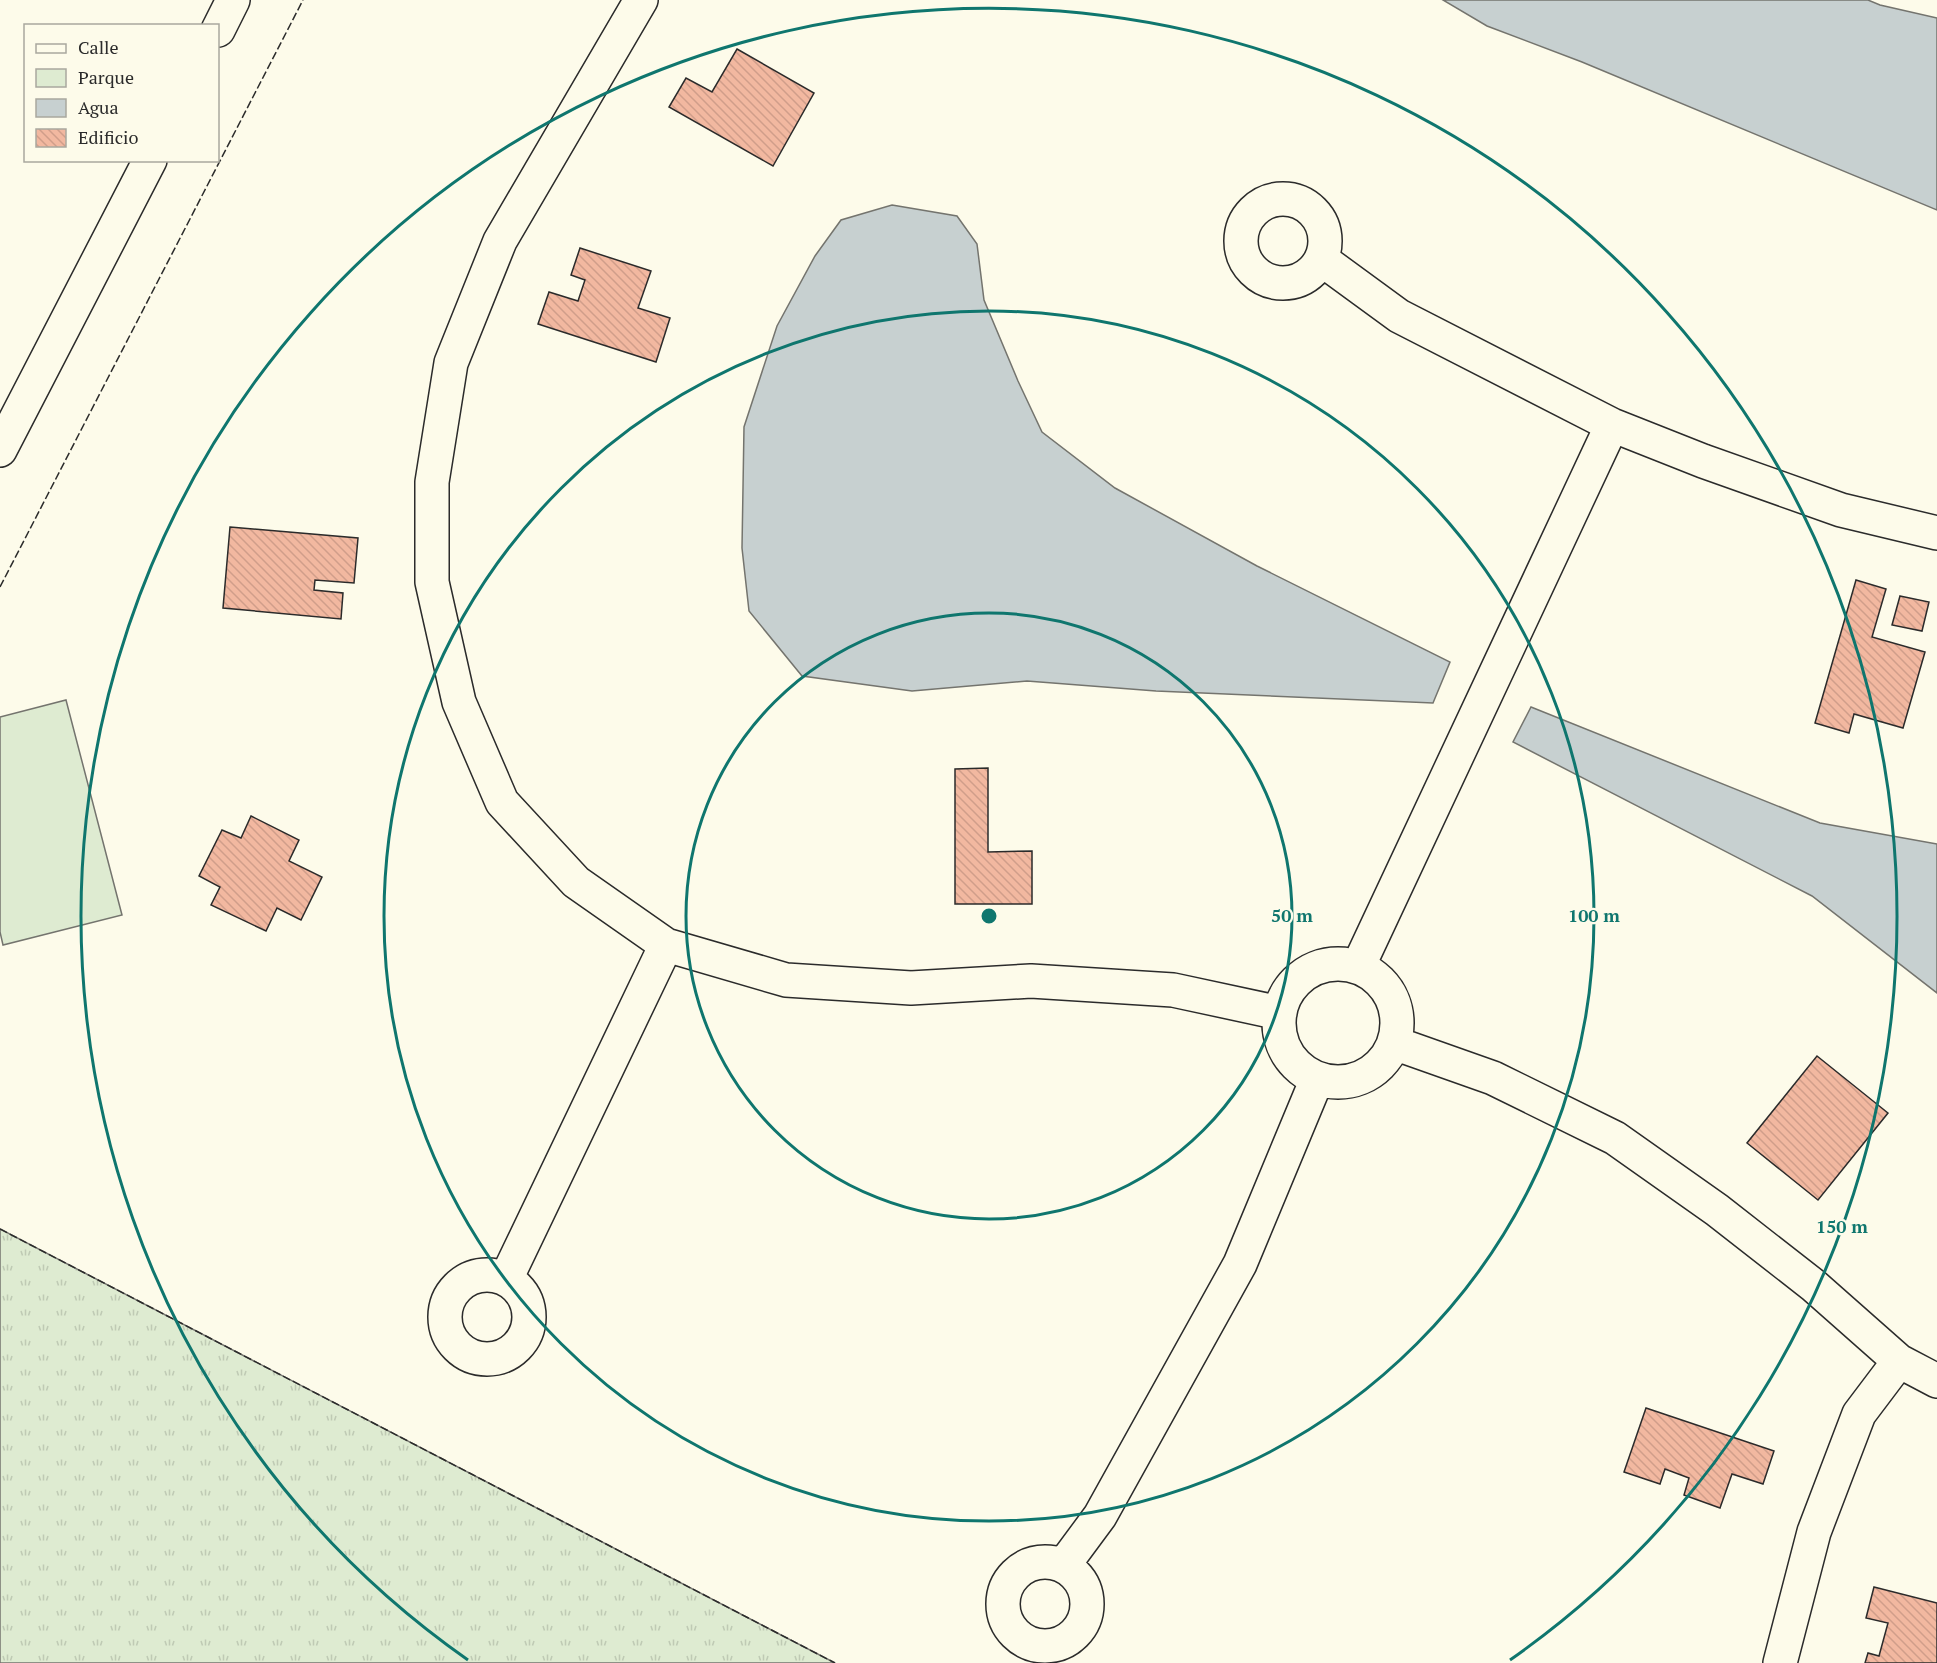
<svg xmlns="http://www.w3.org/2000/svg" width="1937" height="1663" font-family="'PT Serif',serif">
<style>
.grass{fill:url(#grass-tufts);stroke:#74746e;stroke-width:1.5}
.park{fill:#deebd1;stroke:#74746e;stroke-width:1.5}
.water{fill:#c7d0d0;stroke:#74746e;stroke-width:1.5}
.building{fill:url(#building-back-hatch);stroke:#2b2b2b;stroke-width:1.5}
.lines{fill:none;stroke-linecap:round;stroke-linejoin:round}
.minor-casing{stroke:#2b2b2b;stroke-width:36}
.minor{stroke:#fdfbea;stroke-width:33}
.fence{stroke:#2b2b2b;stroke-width:1.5;stroke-dasharray:8 3;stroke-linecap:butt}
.ring{fill:none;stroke:#0f766e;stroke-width:3}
.centre{fill:#0f766e;stroke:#fdfbea;stroke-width:3}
.ring-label{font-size:18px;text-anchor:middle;font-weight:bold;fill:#0f766e;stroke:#fdfbea;stroke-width:4.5;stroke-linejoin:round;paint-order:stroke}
</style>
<defs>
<pattern id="grass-tufts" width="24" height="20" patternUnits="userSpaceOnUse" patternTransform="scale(1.5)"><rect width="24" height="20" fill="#deebd1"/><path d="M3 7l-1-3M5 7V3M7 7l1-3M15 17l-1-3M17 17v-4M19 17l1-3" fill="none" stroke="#bfcab4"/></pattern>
<pattern id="building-back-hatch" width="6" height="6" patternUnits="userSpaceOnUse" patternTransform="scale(1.5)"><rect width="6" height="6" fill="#f2b8a0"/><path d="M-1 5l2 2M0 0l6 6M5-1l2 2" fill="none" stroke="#d09e8a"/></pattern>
</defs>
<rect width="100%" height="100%" fill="#fdfbea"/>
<!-- grass -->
<path class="grass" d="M0 1229 835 1663H0Z"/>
<!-- park -->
<path class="park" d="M66 700 122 915 3 945 0 932V717Z"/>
<!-- water -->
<path class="water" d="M1443 0H1868L1880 5 1937 18V210L1582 62 1487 26Z
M892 205 957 216 977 244 984 300 1018 381 1042 432 1115 488 1257 566 1450 662 1433 703 1156 691 1027 681 912 691 802 676 749 611 742 548 744 427 777 326 815 256 841 220Z
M1531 707 1820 823 1937 844V993L1812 896 1513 742Z"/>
<!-- building -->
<path class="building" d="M737 49 814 93 773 166 669 107 686 78 712 92Z
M580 248 651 271 638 308 670 318 656 362 538 324 549 292 578 301 585 280 571 275Z
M230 527 358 538 354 583 315 580 314 590 343 593 341 619 223 608Z
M1856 580 1886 589 1872 637 1925 652 1903 728 1854 714 1849 733 1815 723Z
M1900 596 1929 602 1922 631 1892 625Z
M988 768V852L1032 851V904H955V769Z
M251 816 299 840 289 861 322 877 301 920 277 908 266 931 211 905 220 887 199 876 222 830 241 838Z
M1817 1056 1888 1113 1818 1200 1747 1143Z
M1646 1408 1774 1451 1763 1484 1732 1474 1720 1508 1684 1495 1689 1478 1665 1469 1660 1484 1624 1472Z
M1874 1587 1937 1603V1663H1865L1868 1653 1879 1656 1888 1623 1866 1618Z"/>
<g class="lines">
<defs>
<path id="minor" d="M641 0 500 241 451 363 432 482V582L459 702 502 802 576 882 666 945 786 980 911 988 1031 981 1173 990 1280 1013
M218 30 233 0
M1241 241a42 42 0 1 1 84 0a42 42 0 1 1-84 0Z
M1321 259 1399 316 1612 425 1703 461 1841 510 1937 533
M0 450 150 160
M1279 1023a59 59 0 1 1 118 0a59 59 0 1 1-118 0Z
M1358 967 1612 425
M1394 1043 1493 1078 1615 1138 1717 1210 1813 1285 1899 1361 1937 1381
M445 1317a42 42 0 1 1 84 0a42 42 0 1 1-84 0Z
M506 1279 666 945
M1003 1604a42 42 0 1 1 84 0a42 42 0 1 1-84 0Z
M1063 1566 1100 1516 1240 1264 1317 1079
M1780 1663 1814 1532 1859 1414 1899 1361"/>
</defs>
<!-- minor casing -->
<use href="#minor" class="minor-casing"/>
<!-- minor -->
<use href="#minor" class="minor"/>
<!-- fence -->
<path class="fence" d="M0 587 303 0
M0 1229 835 1663"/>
</g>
<!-- distance rings -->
<g class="ring">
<circle cx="989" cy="916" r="303"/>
<circle cx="989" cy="916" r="605"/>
<path d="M468 1660A908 908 0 1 1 1510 1660"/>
</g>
<circle cx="989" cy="916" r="9" class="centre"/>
<g class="ring-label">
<text x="1292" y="922">50 m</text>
<text x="1594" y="922">100 m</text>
<text x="1842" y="1233">150 m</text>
</g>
<!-- legend -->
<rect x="24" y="24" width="195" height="138" fill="#fdfbea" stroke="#a9a89e" stroke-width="1.5"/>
<rect x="36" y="44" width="30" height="9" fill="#fdfbea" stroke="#a9a89e" stroke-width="1.5"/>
<text x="78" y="54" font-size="18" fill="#2b2b2b">Calle</text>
<rect x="36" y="69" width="30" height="18" fill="#deebd1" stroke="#a9a89e" stroke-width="1.5"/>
<text x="78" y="84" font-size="18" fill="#2b2b2b">Parque</text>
<rect x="36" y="99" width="30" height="18" fill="#c7d0d0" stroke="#a9a89e" stroke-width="1.5"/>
<text x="78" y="114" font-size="18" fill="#2b2b2b">Agua</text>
<rect x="36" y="129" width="30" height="18" fill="url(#building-back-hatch)" stroke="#a9a89e" stroke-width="1.5"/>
<text x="78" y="144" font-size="18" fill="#2b2b2b">Edificio</text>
</svg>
